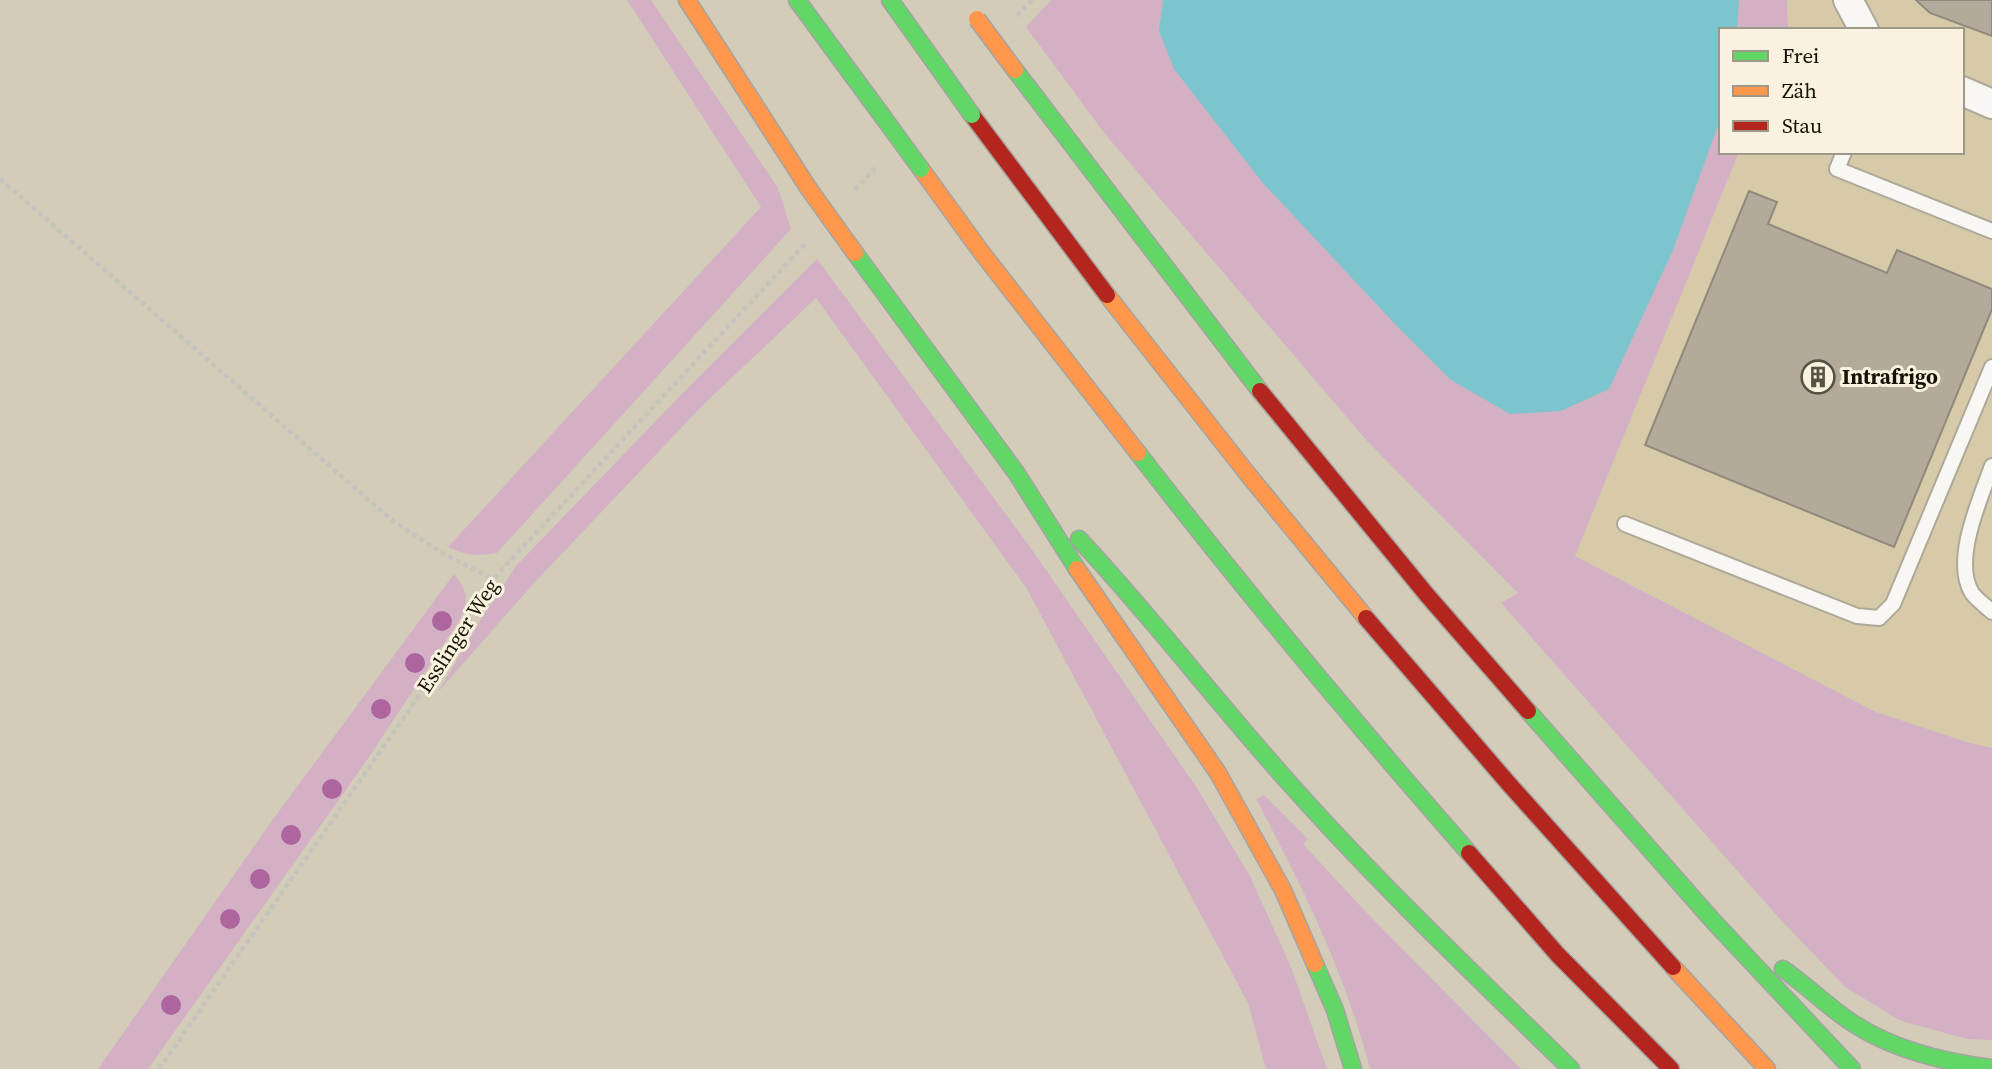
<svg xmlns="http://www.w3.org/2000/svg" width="1992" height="1069" font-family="'Source Serif 4',serif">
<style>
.built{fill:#d6caa9}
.green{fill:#d4b0c5}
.water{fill:#7cc5cc}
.building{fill:#b2aa9b;stroke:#91897b;stroke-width:2}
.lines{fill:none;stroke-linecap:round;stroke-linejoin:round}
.lane-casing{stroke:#aea899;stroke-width:18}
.street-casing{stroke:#aea899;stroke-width:32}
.fast-casing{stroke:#a4a3a3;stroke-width:19}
.slow-casing{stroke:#a4a3a3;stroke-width:19}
.jam-casing{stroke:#a4a3a3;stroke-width:19}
.path{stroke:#c5c3bc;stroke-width:4.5;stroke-dasharray:5 3.5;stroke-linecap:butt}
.lane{stroke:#f8f7f4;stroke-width:14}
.street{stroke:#f8f7f4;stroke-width:28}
.fast{stroke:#63d668;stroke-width:16}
.slow{stroke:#ff974d;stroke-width:16}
.jam{stroke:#b3261e;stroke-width:16}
.fast-bridge-casing{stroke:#a4a3a3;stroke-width:19;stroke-linecap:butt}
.slow-bridge-casing{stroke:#a4a3a3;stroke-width:19;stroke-linecap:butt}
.fast-bridge{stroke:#63d668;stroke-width:16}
.slow-bridge{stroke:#ff974d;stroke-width:16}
.tree{fill:#ad659e}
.labels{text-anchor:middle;stroke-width:6;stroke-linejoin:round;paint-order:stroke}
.poi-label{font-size:21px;font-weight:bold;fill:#161105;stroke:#f9f2e0;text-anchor:start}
.street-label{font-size:21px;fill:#161105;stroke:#f9f2e0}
</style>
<rect width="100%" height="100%" fill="#d3ccb8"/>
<!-- built -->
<path class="built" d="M1787 0H1992V748L1970 743 1876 712 1575 556 1739 152H1962V30H1788Z"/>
<!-- green -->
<path class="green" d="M627 0H651L778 188 791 229 497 553C479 556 465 556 448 547L761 207Z
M1051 0H1787L1788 30H1721V152H1739L1575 556 1876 712 1970 743 1992 748V1040L1967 1039 1901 1021 1845 987 1779 918 1501 603 1518 593 1367 441 1105 134 1026 27Z
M817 259 1030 547 1197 788 1250 876 1291 967 1327 1069H1266L1248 1003 1027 589 816 298 703 405 535 582 438 692 483 616 516 566 677 399Z
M454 574C467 592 469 596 461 618L367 760 148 1069H98L271 822Z
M1264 795 1308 839 1303 844 1365 911 1521 1069H1370C1345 972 1303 888 1256 799Z"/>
<!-- water -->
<path class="water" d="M1163 0H1739L1737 30H1721V117L1673 250 1609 389 1561 411 1510 414 1451 380 1394 323 1262 182 1174 69 1159 31Z"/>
<!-- building -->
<path class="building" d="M1916 0H1992V36L1930 13Z
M1749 191 1777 202 1768 224 1887 273 1897 250 1992 289V309L1894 547 1645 445Z"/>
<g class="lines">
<defs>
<path id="lane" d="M1844 152 1837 169 1992 231
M1992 466C1980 499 1952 561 1972 593 1977 600 1986 606 1992 612
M1625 524 1857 616 1879 618 1893 604 1992 367"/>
<path id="street" d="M1848 0 1864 30
M1962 91 1992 104"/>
<path id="fast" d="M797 0 883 117
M890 0 935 63
M1015 70 1260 391
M855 253 1017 474 1077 569
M1138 453C1244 590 1355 723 1469 853
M1079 539C1153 618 1218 704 1291 785 1379 884 1476 976 1571 1069
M1528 711 1714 922 1852 1069
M1315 964 1335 1010 1353 1069
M1783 969C1806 985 1825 1004 1848 1020 1890 1049 1942 1062 1992 1068"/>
<path id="slow" d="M687 0 809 189
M921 169 982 253 1138 453
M1107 295 1250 477 1366 618
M1077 569 1218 773 1283 890 1315 964
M1673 967 1767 1069"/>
<path id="jam" d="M972 115 1107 295
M1260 391 1427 595 1528 711
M1366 618 1509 784 1673 967
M1469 853 1558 955 1671 1069"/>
</defs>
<!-- lane casing -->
<use href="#lane" class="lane-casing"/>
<!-- street casing -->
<use href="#street" class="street-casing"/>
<!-- fast casing -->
<use href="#fast" class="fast-casing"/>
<!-- slow casing -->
<use href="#slow" class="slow-casing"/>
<!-- jam casing -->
<use href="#jam" class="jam-casing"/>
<!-- path -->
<path class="path" d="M1017 16 1032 0
M0 179 394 522 444 554 493 579
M855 190 875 168
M159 1069 451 650 493 579 806 243"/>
<!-- lane -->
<use href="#lane" class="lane"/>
<!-- street -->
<use href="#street" class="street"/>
<!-- fast -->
<use href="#fast" class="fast"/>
<!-- slow -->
<use href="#slow" class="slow"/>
<!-- jam -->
<use href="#jam" class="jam"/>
<defs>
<path id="fast-bridge" d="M935 63 972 115
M883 117 921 169"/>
<path id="slow-bridge" d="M977 19 1015 70
M809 189 855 253"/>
</defs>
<!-- fast-bridge casing -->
<use href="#fast-bridge" class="fast-bridge-casing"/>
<!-- slow-bridge casing -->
<use href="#slow-bridge" class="slow-bridge-casing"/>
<!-- fast-bridge -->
<use href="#fast-bridge" class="fast-bridge"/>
<!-- slow-bridge -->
<use href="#slow-bridge" class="slow-bridge"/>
</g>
<!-- trees -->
<g class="tree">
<circle cx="442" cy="621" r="10"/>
<circle cx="415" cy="663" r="10"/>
<circle cx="381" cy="709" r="10"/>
<circle cx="332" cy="789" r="10"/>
<circle cx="291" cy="835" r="10"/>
<circle cx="260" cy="879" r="10"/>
<circle cx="230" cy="919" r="10"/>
<circle cx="171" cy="1005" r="10"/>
</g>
<!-- icons -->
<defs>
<symbol id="building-ring" viewBox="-11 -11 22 22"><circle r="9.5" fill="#f9f2e0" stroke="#585244" stroke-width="1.5"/><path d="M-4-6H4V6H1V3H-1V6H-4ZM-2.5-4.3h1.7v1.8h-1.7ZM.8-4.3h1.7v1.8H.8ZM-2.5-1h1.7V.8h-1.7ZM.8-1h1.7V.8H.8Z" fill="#585244"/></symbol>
</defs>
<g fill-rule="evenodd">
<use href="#building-ring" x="1799" y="358" width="38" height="38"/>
</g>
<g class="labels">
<!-- poi labels -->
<g class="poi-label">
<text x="1842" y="384">Intrafrigo</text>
</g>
<!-- street labels -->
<g class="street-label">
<text transform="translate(458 636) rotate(-57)" y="7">Esslinger Weg</text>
</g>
</g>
<!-- legend -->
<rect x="1719" y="28" width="245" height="126" fill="#f9f2e0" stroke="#9e9888" stroke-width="2"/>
<rect x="1733" y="51" width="35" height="10" fill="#63d668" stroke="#9e9888" stroke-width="2"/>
<text x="1782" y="63" font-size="21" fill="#161105">Frei</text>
<rect x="1733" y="86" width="35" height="10" fill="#ff974d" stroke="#9e9888" stroke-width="2"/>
<text x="1782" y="98" font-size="21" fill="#161105">Zäh</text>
<rect x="1733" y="121" width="35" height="10" fill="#b3261e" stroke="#9e9888" stroke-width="2"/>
<text x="1782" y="133" font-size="21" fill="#161105">Stau</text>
</svg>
